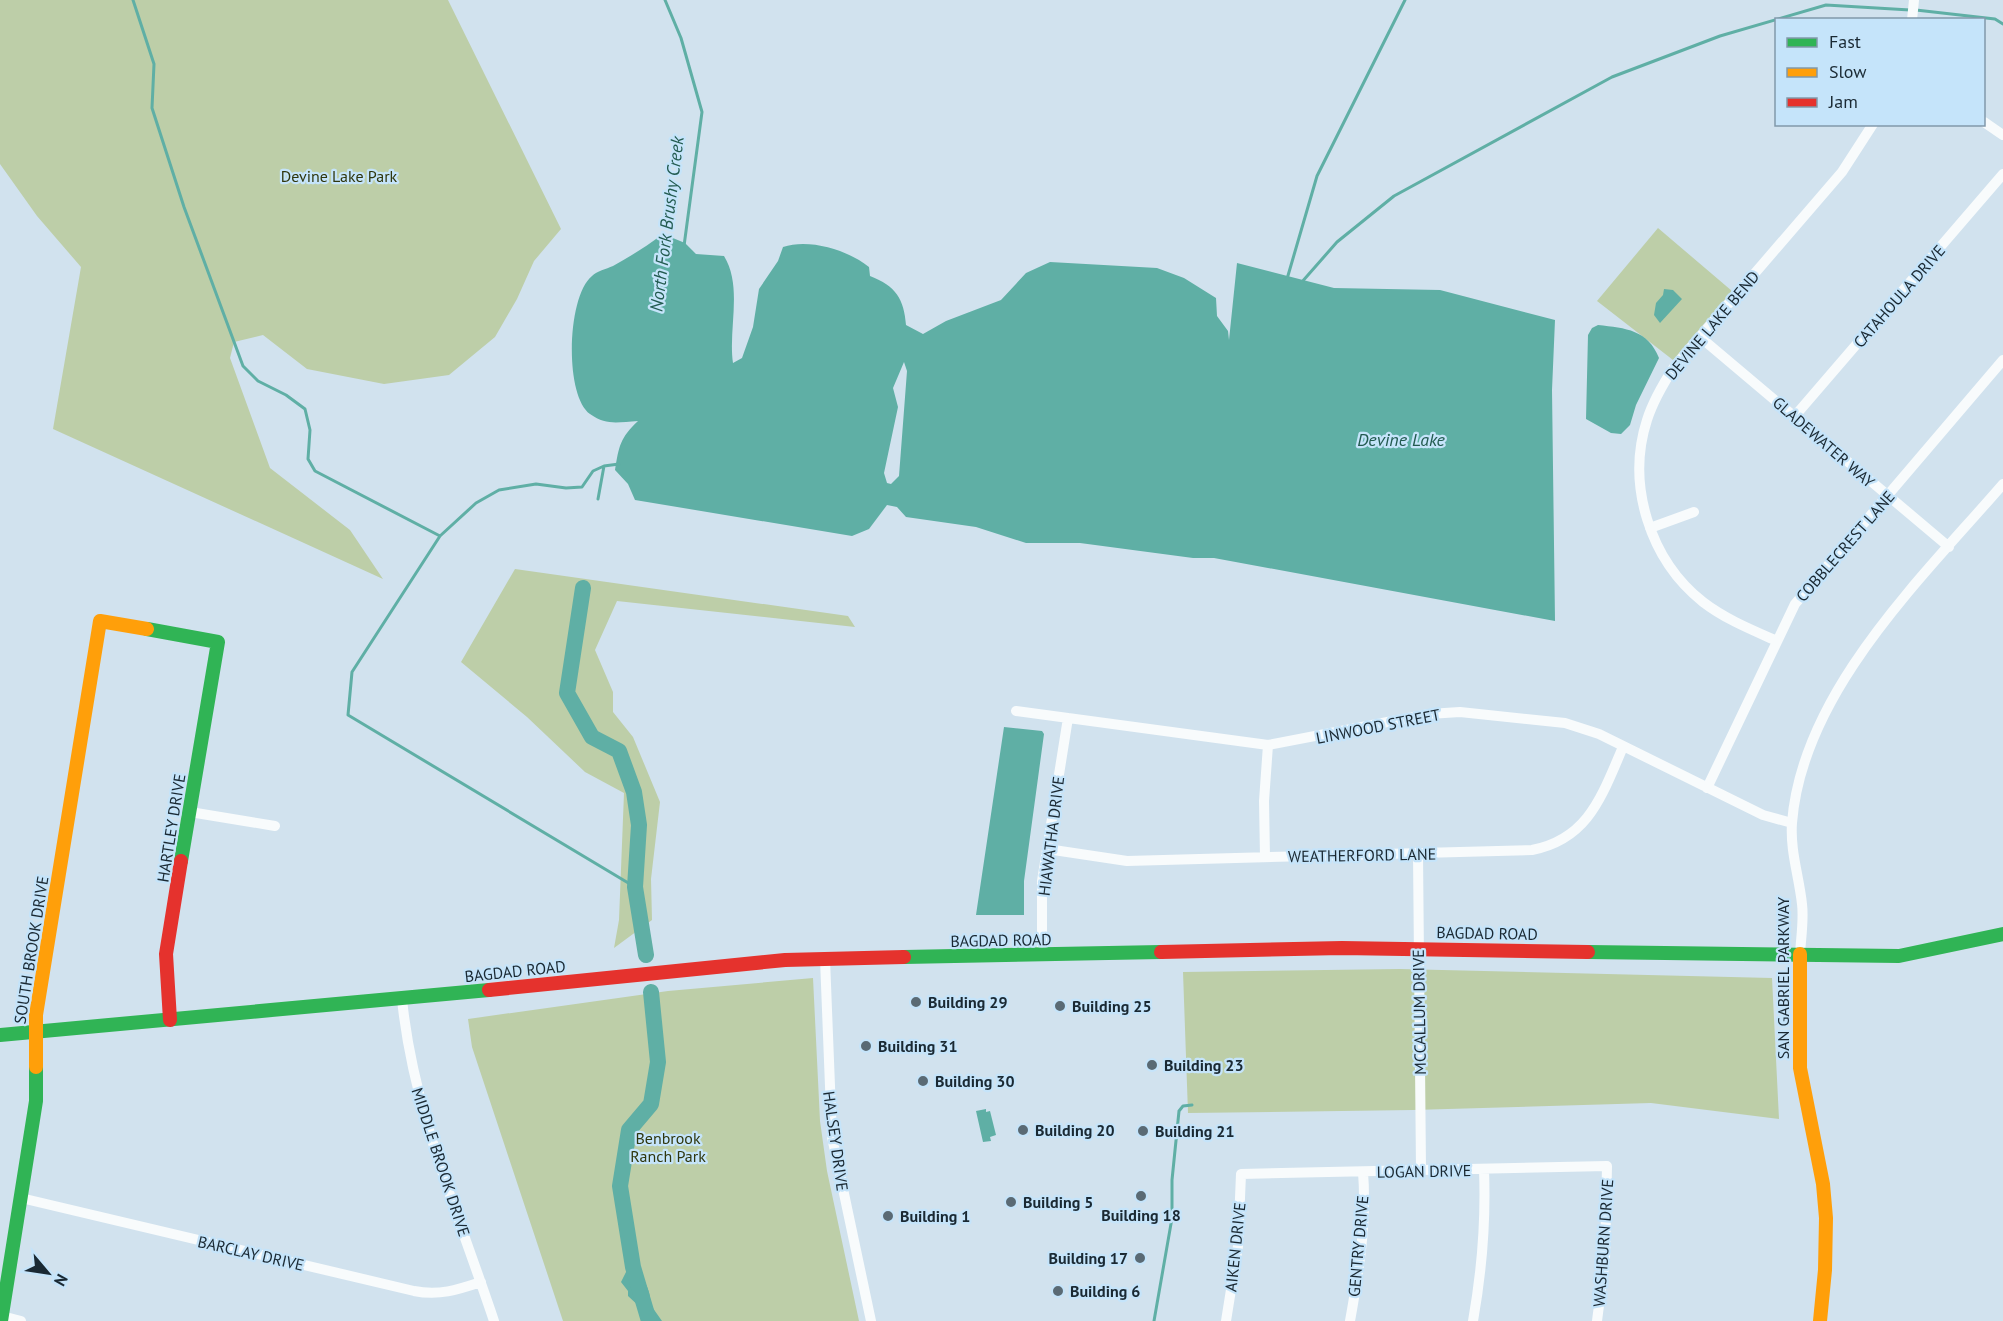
<svg xmlns="http://www.w3.org/2000/svg" width="2003" height="1321" font-family="'PT Sans',sans-serif">
<style>
.green{fill:#bdcea8}
.water{fill:#5fafa5;fill-rule:evenodd}
.lines{fill:none;stroke-linecap:round;stroke-linejoin:round}
.stream{stroke:#5fafa5;stroke-width:3}
.river{stroke:#5fafa5;stroke-width:16}
.street{stroke:#f8fbfc;stroke-width:10}
.fast{stroke:#30b455;stroke-width:14}
.slow{stroke:#ff9f0a;stroke-width:14}
.jam{stroke:#e5322d;stroke-width:14}
.poi-dot{fill:#5a6a74;stroke:#c5e4fa;stroke-width:2}
.labels{text-anchor:middle;stroke-width:4.5;stroke-linejoin:round;paint-order:stroke}
.park-label{font-size:16px;fill:#2f360d;stroke:#c5e4fa}
.street-label{font-size:16px;fill:#1a2933;stroke:#c5e4fa}
.poi-label{font-size:16px;font-weight:bold;fill:#1a2933;stroke:#c5e4fa;text-anchor:start}
.water-label{font-size:18px;font-style:italic;fill:#235b50;stroke:#c5e4fa}
</style>
<rect width="100%" height="100%" fill="#d1e2ee"/>
<!-- green -->
<path class="green" d="M0 0H448L561 229 534 261 517 299 495 337 449 375 384 384 307 369 263 335 234 342 230 358 270 468 350 530 383 579 53 429 81 267 37 216 0 164Z
M1658 228 1732 291 1673 360 1597 301Z
M515 569 848 616 855 627 617 601 595 650 613 692V712L633 737 660 802 651 879 652 920 614 948 619 920 624 793 585 772 527 717 461 662Z
M1400 969 1772 978 1779 1119 1651 1103 1413 1110 1188 1113 1183 972Z
M813 978 820 1121 827 1171 859 1321H563L472 1047 468 1019 668 991Z"/>
<!-- water -->
<path class="water" d="M663 234 685 243 696 254 724 256C743 287 728 329 733 363L742 358 753 327 759 289 778 261 783 247C809 238 848 250 869 267L870 276C896 286 904 299 906 325L923 334 946 321 1001 300 1026 273 1050 262 1157 268 1184 278 1216 298 1217 316 1228 331 1229 340 1237 263 1334 288 1440 290 1555 320 1552 390 1555 621 1214 558H1193L1080 543H1026L976 527 906 517 897 507 887 505 869 529 852 536 635 500 628 484 615 470C619 446 620 438 638 421 618 422 607 426 590 414 564 395 567 296 592 276 597 271 606 269 613 266 631 256 647 246 663 234ZM904 362 907 371 899 476 891 484 887 483 884 473 898 407 893 388Z
M1664 289 1673 290 1682 299 1660 323 1654 315 1656 303 1663 295Z
M1598 325C1626 328 1648 330 1659 358L1636 405 1630 425 1621 434 1611 433 1586 419 1588 335 1592 328Z
M1004 727 1042 731 1044 734 1024 881V915H976Z
M986 1109V1112L990 1111 996 1135 990 1137 991 1141 983 1142 976 1111Z
M628 1268H635C643 1277 652 1292 650 1304L662 1321H644L641 1308 628 1296V1291L621 1282Z"/>
<g class="lines">
<!-- stream -->
<path class="stream" d="M133 0 154 64 152 108 184 207 243 366 258 381 286 395 305 409 310 430 308 459 315 471 440 536
M665 0 681 38 702 112 684 246
M1916 10 1995 19 2003 24
M1287 279 1317 176 1405 0
M1301 283 1337 242 1394 196 1612 77 1720 36 1826 5 1910 10
M604 466 593 471 582 487 566 488 536 484 499 490 476 503 440 536 352 672 348 715 635 887
M598 499 604 466 619 464
M1154 1321 1172 1218V1180L1179 1111 1183 1106 1192 1105"/>
<!-- river -->
<path class="river" d="M583 588 567 693 592 737 619 751 634 792 639 825 635 887 646 955
M649 1321 633 1267 620 1186 629 1130 651 1104 658 1062 651 992"/>
<!-- street -->
<path class="street" d="M1912 20 1914 0
M1984 122 2003 135
M1700 337 1949 547
M1794 417 2003 174
M1650 528 1694 512
M1777 641C1752 630 1725 619 1703 602 1650 560 1626 485 1647 420 1653 401 1663 384 1674 367L1842 172 1873 124
M1016 711 1268 745 1429 714 1460 712 1565 723 1599 734 1763 815 1792 823
M1707 788 1795 604 2003 360
M190 812 275 826
M1047 849 1127 861 1532 850C1589 839 1602 795 1623 747
M1418 854 1421 1169
M1265 857 1264 801 1268 745
M1800 954C1801 937 1804 920 1802 904 1799 876 1790 851 1792 823 1802 692 1922 578 2003 484
M1042 956V881L1068 718
M825 959 832 1137 871 1321
M402 999C413 1110 459 1216 494 1321
M21 1198 414 1291C439 1296 457 1290 481 1282
M2 1316 21 1321
M1226 1321 1238 1246 1241 1174 1607 1166 1605 1259 1597 1321
M1350 1321C1359 1271 1367 1222 1363 1172
M1473 1321C1482 1270 1486 1221 1484 1170"/>
<!-- fast -->
<path class="fast" d="M147 629 218 642 181 861
M1588 952 1899 956 2003 934
M904 957 1161 952
M0 1035 489 990
M1 1321 36 1101V1067"/>
<!-- slow -->
<path class="slow" d="M1800 954V1068L1823 1184 1826 1218 1825 1270 1820 1321
M36 1067V1015L100 621 147 629"/>
<!-- jam -->
<path class="jam" d="M1161 952 1342 948 1588 952
M489 990 785 960 904 957
M170 1020 166 954 181 861"/>
</g>
<!-- markers -->
<g class="poi-dot">
<circle cx="916" cy="1002" r="6"/>
<circle cx="1060" cy="1006" r="6"/>
<circle cx="866" cy="1046" r="6"/>
<circle cx="1152" cy="1065" r="6"/>
<circle cx="923" cy="1081" r="6"/>
<circle cx="1023" cy="1130" r="6"/>
<circle cx="1143" cy="1131" r="6"/>
<circle cx="1141" cy="1196" r="6"/>
<circle cx="1011" cy="1202" r="6"/>
<circle cx="888" cy="1216" r="6"/>
<circle cx="1140" cy="1258" r="6"/>
<circle cx="1058" cy="1291" r="6"/>
</g>
<g class="labels">
<!-- park labels -->
<g class="park-label">
<text x="339" y="182">Devine Lake Park</text>
<text x="668" y="1144">Benbrook<tspan x="668" dy="18">Ranch Park</tspan></text>
</g>
<!-- street labels -->
<g class="street-label">
<text transform="translate(1899 296) rotate(-49)" y="6">CATAHOULA DRIVE</text>
<text transform="translate(1712 325) rotate(-50)" y="6">DEVINE LAKE BEND</text>
<text transform="translate(1824 442) rotate(41)" y="6">GLADEWATER WAY</text>
<text transform="translate(1845 546) rotate(-49)" y="6">COBBLECREST LANE</text>
<text transform="translate(1378 726) rotate(-11)" y="6">LINWOOD STREET</text>
<text transform="translate(171 828) rotate(-81)" y="6">HARTLEY DRIVE</text>
<text transform="translate(1051 836) rotate(-83)" y="6">HIAWATHA DRIVE</text>
<text transform="translate(1362 855) rotate(-1)" y="6">WEATHERFORD LANE</text>
<text transform="translate(1487 933) rotate(1)" y="6">BAGDAD ROAD</text>
<text transform="translate(1001 940) rotate(-1)" y="6">BAGDAD ROAD</text>
<text transform="translate(31 950) rotate(-81)" y="6">SOUTH BROOK DRIVE</text>
<text transform="translate(515 971) rotate(-6)" y="6">BAGDAD ROAD</text>
<text transform="translate(1783 978) rotate(-90)" y="6">SAN GABRIEL PARKWAY</text>
<text transform="translate(1419 1012) rotate(-91)" y="6">MCCALLUM DRIVE</text>
<text transform="translate(836 1141) rotate(82)" y="6">HALSEY DRIVE</text>
<text transform="translate(441 1162) rotate(72)" y="6">MIDDLE BROOK DRIVE</text>
<text transform="translate(1424 1171) rotate(-1)" y="6">LOGAN DRIVE</text>
<text transform="translate(1603 1243) rotate(-86)" y="6">WASHBURN DRIVE</text>
<text transform="translate(1358 1246) rotate(-85)" y="6">GENTRY DRIVE</text>
<text transform="translate(1235 1247) rotate(-84)" y="6">AIKEN DRIVE</text>
<text transform="translate(251 1253) rotate(13)" y="6">BARCLAY DRIVE</text>
</g>
<!-- poi labels -->
<g class="poi-label">
<text x="928" y="1008">Building 29</text>
<text x="1072" y="1012">Building 25</text>
<text x="878" y="1052">Building 31</text>
<text x="1164" y="1071">Building 23</text>
<text x="935" y="1087">Building 30</text>
<text x="1035" y="1136">Building 20</text>
<text x="1155" y="1137">Building 21</text>
<text x="1023" y="1208">Building 5</text>
<text x="1141" y="1221" text-anchor="middle">Building 18</text>
<text x="900" y="1222">Building 1</text>
<text x="1128" y="1264" text-anchor="end">Building 17</text>
<text x="1070" y="1297">Building 6</text>
</g>
<!-- water labels -->
<g class="water-label">
<text transform="translate(667 224) rotate(-83)" y="6">North Fork Brushy Creek</text>
<text x="1401" y="446">Devine Lake</text>
</g>
</g>
<!-- legend -->
<rect x="1775" y="18" width="210" height="108" fill="#c5e4fa" stroke="#8199aa" stroke-width="1.5"/>
<rect x="1787" y="38" width="30" height="9" fill="#30b455" stroke="#8199aa" stroke-width="1.5"/>
<text x="1829" y="48" font-size="18" fill="#1a2933">Fast</text>
<rect x="1787" y="68" width="30" height="9" fill="#ff9f0a" stroke="#8199aa" stroke-width="1.5"/>
<text x="1829" y="78" font-size="18" fill="#1a2933">Slow</text>
<rect x="1787" y="98" width="30" height="9" fill="#e5322d" stroke="#8199aa" stroke-width="1.5"/>
<text x="1829" y="108" font-size="18" fill="#1a2933">Jam</text>
<!-- north arrow -->
<g transform="translate(48 1273) rotate(119)" stroke="#c5e4fa" stroke-width="4.5" paint-order="stroke">
<path d="M0-4.5L10 22L0 15L-10 22Z" fill="#1a2933"/>
<text y="-9" font-size="16" font-weight="bold" text-anchor="middle" fill="#1a2933">N</text>
</g>
</svg>
